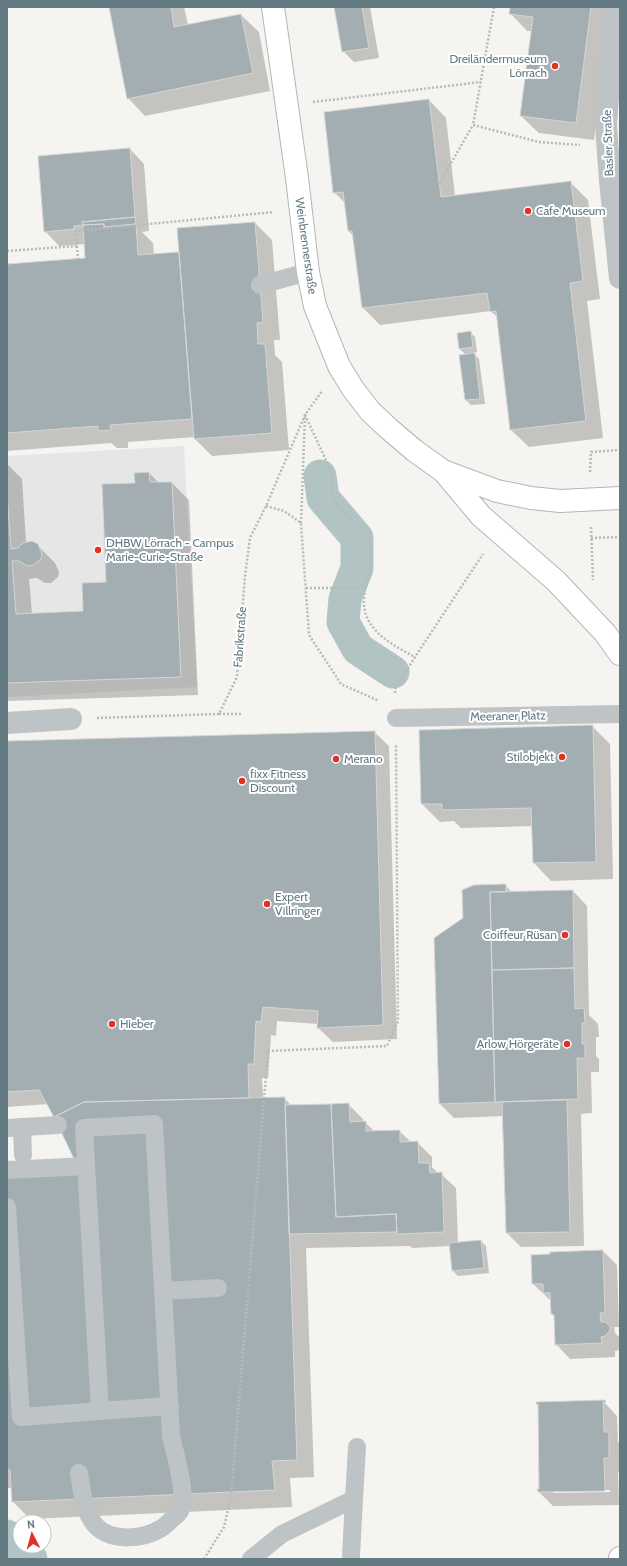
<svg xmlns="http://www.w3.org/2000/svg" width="627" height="1566" font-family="Cabin,sans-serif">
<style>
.built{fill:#e5e6e5}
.shadow{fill:#0003;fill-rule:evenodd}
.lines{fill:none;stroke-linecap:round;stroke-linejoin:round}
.canal{stroke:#b2c3c4;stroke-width:33}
.building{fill:#a2aeb1;stroke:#d6d6d4}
.secondary-casing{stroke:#b0b7ba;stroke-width:24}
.path{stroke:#b6babc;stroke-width:2.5;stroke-dasharray:2 2;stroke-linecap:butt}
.lane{stroke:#bec3c5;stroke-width:18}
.street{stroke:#bec3c5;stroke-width:22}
.secondary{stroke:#fff;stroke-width:22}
.poi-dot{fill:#e03226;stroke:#fff;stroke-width:1.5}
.labels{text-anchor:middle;stroke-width:4;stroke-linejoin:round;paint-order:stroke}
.poi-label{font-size:12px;fill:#647a82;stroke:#fff;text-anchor:start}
.street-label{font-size:12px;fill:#647a82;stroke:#fff}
</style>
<rect width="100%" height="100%" fill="#f5f4f1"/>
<!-- built -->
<path class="built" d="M184 446 197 687 7 697V456Z"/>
<!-- shadow -->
<path class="shadow" d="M110 7H184L188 25 241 15 259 32 270 91 145 116 128 98Z
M336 7H370L379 58 354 62 343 51Z
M511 7H610L594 140 539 133 521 116 532 31H527L510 13Z
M429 100 446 118 455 196 570 182 588 200 600 299 587 301 603 438 529 447 511 430 498 318 491 311 380 325 362 307 354 236 348 231 345 203 334 192Z
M130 149 144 164 149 231 142 232 153 243 154 255 180 253 255 223 272 240 280 340H274L275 355 282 362 289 450 212 456 195 439 194 437 128 442V448H117L111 443 7 451V265L86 259 85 244 59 246 45 231Z
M470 332 475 337 477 352 473 353 479 359 485 404 471 405 466 400 460 356 466 355 460 349Z
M7 464 22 479 26 543 37 545 55 563 59 572 58 577 51 583H45L37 578 29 579 32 614 84 612 107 583 149 473 159 483H172L189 500 198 695 7 701Z
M592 726 610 744 613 879 551 881 534 863 533 826 461 828 454 821 440 822 422 804Z
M374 732 389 746 397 1039 333 1042 318 1028V1024L277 1021 276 1036 271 1035 268 1078H262L263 1098H284L292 1106 348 1104 363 1119V1122H365L375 1132 399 1131 411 1142H417L432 1157V1167L439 1174H441L456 1188 458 1243 481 1241 486 1246 489 1273 458 1276 453 1271 451 1246 412 1248 410 1246 306 1248 314 1477 290 1478 292 1507 30 1519 13 1502 12 1488H7V1167L77 1163 48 1104 7 1107V742Z
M505 885 513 893 573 891 587 906 589 1015 598 1024 599 1037H596V1056L599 1059V1072H591L592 1113 581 1114 584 1246 521 1247 507 1233 504 1116 454 1118 440 1104 464 918 463 890Z
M603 1251 617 1265 619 1327H614L615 1333 620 1338V1350L615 1351V1357L570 1359 556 1344 555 1317 552 1314 551 1301 533 1284Z
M603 1401 617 1416 618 1442 620 1444V1472H618L619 1505 553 1506 539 1492ZM610 1490V1492L553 1493V1491Z"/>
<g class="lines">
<!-- canal -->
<path class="canal" d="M320 476 323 498 357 538V568L345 599 343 622 358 649 393 672
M7 1536 31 1559"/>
</g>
<!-- building -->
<path class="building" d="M109 7H171L174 27 241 14 253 73 127 99Z
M334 7H362L369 48 342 52Z
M510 7H591L576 123 520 116 533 17 509 14Z
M429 99 441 197 571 181 583 281 570 283 586 421 510 430 496 311 490 312 487 293 362 308 352 231H348L343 192 333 193 324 112Z
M130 148 135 217 82 222 83 225 74 226V229L44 232 38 156Z
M135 217 136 224 104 227V224L83 225 82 222Z
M255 222 263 322 257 323 258 344H265L272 433 194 439 177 228Z
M104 224V227L136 224 138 255 179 252 192 419 110 425 111 430 98 431V426L7 433V264L85 258 83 225Z
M471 331 473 347 459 349 457 333Z
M475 353 480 399 465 400 459 355Z
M149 472 150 482H172L181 677 7 683V494L11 549 18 548 23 543 32 541 38 544 42 554 41 559 33 565 27 566 19 561H12L16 614 83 611 82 583 106 582 102 484 135 483 134 473Z
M593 725 596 862 533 863 531 808 442 810V804H421L419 730Z
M375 731 383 1025 317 1028 318 1011 263 1007 261 1022 256 1021 254 1064H248L249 1098 84 1102 54 1117 39 1090 7 1092V741Z
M506 884V892H490L495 1102 439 1104 434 938 463 918 462 890 474 885Z
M573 890 574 968 492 970 490 892Z
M574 968 575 1009 584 1008 585 1023H582V1044H585V1058H577L578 1099 495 1102 492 970Z
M285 1097 297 1460 272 1461 275 1490 12 1502 10 1470H7V1166L76 1163 54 1117 84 1102Z
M567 1100 570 1232 506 1233 502 1102Z
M349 1103 350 1122 366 1121V1131L400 1130V1142L418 1141 419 1163H429L430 1173 442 1172 444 1232 397 1234 396 1214 336 1217 331 1104Z
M331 1104 336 1217 396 1214 397 1232 289 1234 285 1105Z
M481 1240 484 1268 452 1271 449 1243Z
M603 1250 605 1313H600L601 1322H605L610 1326V1331L605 1336 601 1337 602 1343 555 1345 554 1315 551 1314 550 1293H543V1284H532L531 1255 550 1254V1252Z
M605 1400 606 1402H603L604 1432H609V1458H604L605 1491 538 1492 537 1489H539L538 1404H536V1402Z"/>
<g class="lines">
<defs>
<path id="secondary" d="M273 7 297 178 308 272 315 306 339 366 353 389 370 411 388 428 415 451 443 471 497 491 531 498 560 501 620 498
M445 473 481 516 556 581 605 633 620 654
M620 1559V1558"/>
</defs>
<!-- secondary casing -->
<use href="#secondary" class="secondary-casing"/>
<!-- path -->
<path class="path" d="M494 7 473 125 539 142 580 145
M313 102 481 82
M439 184 473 125
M77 246 78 259
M7 251 77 246 76 231 274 212
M590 472 591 452 620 450
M266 506 284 511 301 523 309 635 341 684 379 701
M301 523 305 415 332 473V489L336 505 369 534C370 542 371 551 371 559 369 574 363 591 364 606 367 632 394 646 415 657
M591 527 593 580
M591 538 620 537
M306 588H366
M395 693V689L415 657 483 554
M219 714H242
M97 718 219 714 237 677 245 576 250 538 266 506 305 415 322 391
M204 1559 224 1527 231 1496 268 1051 387 1046 398 1021 396 744"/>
<!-- lane -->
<path class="lane" d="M260 285 308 272
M396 718 620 714
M22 1127 23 1155
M7 1128 58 1125
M7 1170 86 1166
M7 1207 21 1417 100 1411 84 1128 154 1124 171 1436C175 1454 188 1495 180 1511 179 1514 174 1517 172 1519 168 1523 164 1527 160 1529 143 1539 113 1542 97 1527 83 1513 82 1491 79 1473
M163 1291 218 1288
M100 1411 170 1406
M351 1556 354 1499
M251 1559 282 1534 354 1499 357 1447"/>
<!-- street -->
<path class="street" d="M617 7 612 43 606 125 610 181 620 278
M7 723 71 719"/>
<!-- secondary -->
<use href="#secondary" class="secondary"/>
</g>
<!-- markers -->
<g class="poi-dot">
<circle cx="555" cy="66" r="4"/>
<circle cx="528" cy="211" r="4"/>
<circle cx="98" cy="550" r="4"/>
<circle cx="562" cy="757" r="4"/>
<circle cx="336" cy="759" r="4"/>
<circle cx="242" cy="781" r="4"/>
<circle cx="267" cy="904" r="4"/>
<circle cx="565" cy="935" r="4"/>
<circle cx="112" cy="1024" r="4"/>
<circle cx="567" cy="1044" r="4"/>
</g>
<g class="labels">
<!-- poi labels -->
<g class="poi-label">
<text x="547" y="63" text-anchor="end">Dreiländermuseum<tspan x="547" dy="14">Lörrach</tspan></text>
<text x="536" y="215">Cafe Museum</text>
<text x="106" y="547">DHBW Lörrach - Campus<tspan x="106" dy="14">Marie-Curie-Straße</tspan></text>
<text x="554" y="761" text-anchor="end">Stilobjekt</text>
<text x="344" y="763">Merano</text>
<text x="250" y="778">fixx Fitness<tspan x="250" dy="14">Discount</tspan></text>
<text x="275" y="901">Expert<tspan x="275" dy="14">Villringer</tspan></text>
<text x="557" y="939" text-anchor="end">Coiffeur Rüsan</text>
<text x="120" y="1028">Hieber</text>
<text x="559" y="1048" text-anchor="end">Arlow Hörgeräte</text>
</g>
<!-- street labels -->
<g class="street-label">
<text transform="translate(608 143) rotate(-92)" y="4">Basler Straße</text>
<text transform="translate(306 246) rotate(82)" y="4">Weinbrennerstraße</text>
<text transform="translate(240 637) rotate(-86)" y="4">Fabrikstraße</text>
<text transform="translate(508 716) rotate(-1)" y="4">Meeraner Platz</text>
</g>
</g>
<!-- border -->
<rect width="627" height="1566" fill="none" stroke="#647a82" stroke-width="16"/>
<!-- north arrow -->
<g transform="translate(32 1534) rotate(354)"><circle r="19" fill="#ffffff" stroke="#c1cacd"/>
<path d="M0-3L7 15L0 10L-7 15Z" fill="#e03226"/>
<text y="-6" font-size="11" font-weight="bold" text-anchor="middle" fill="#647a82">N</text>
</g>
</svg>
